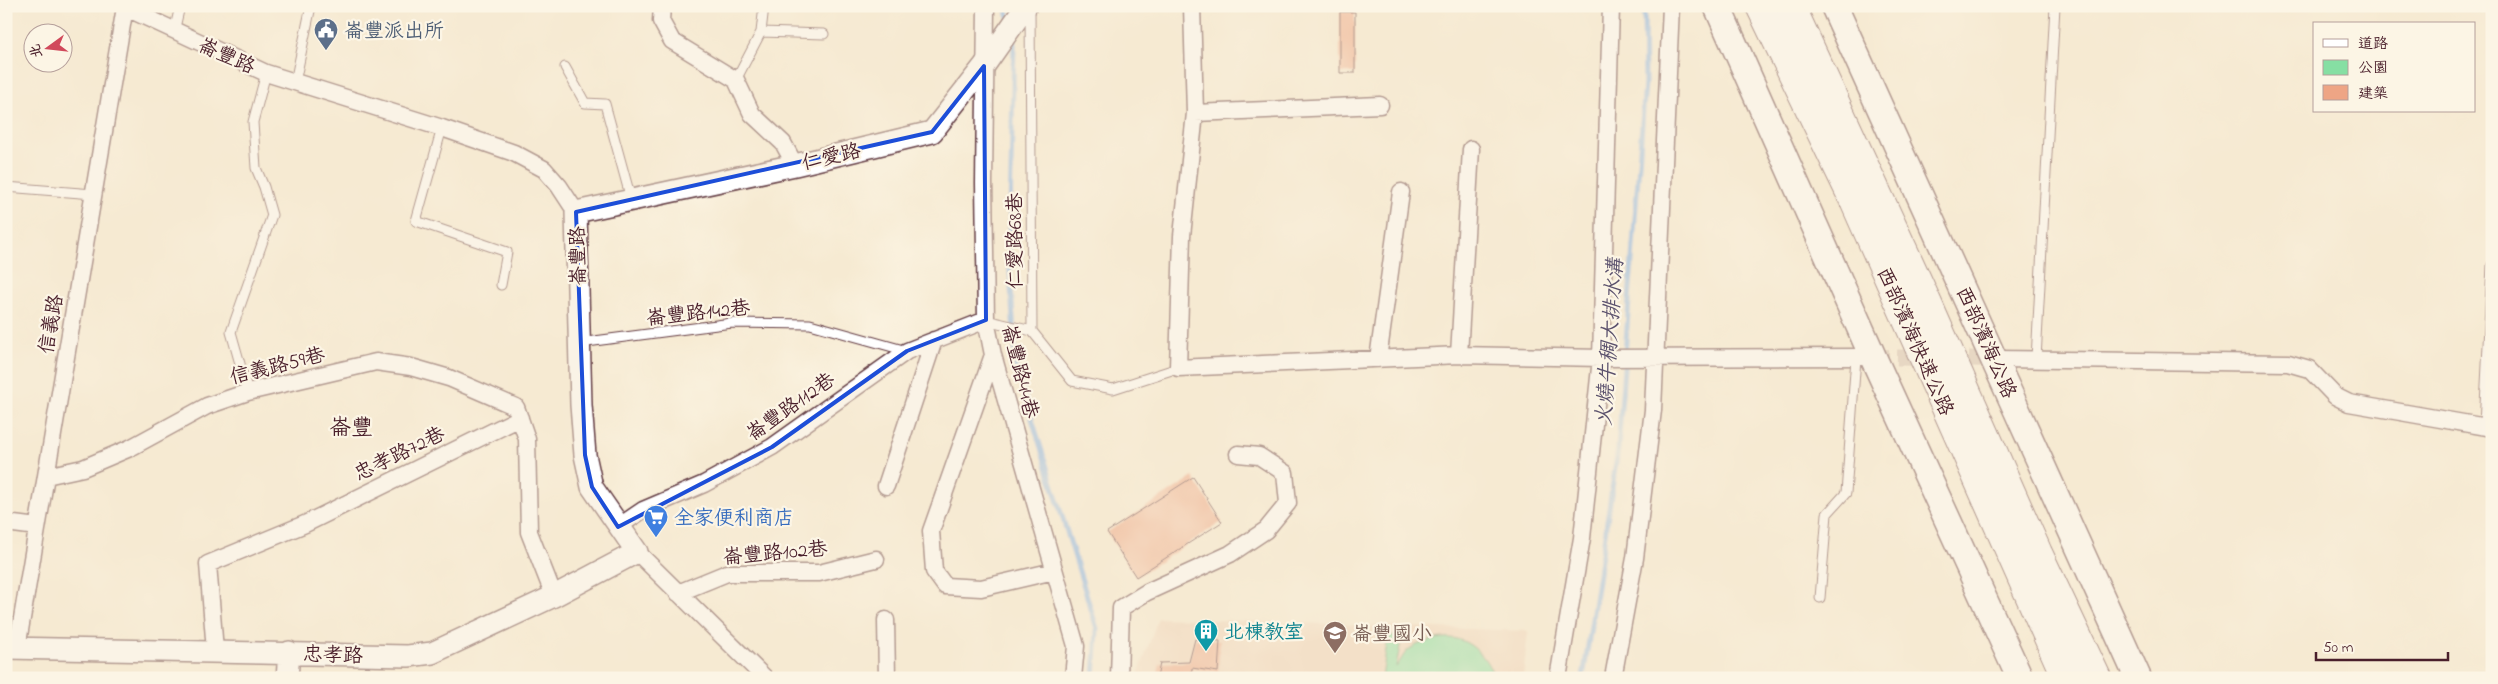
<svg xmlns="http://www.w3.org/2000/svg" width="2498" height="684" font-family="'Indie Flower','LXGW WenKai TC',sans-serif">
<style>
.built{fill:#f0d5bc}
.green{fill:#86dfa3;stroke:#687f67}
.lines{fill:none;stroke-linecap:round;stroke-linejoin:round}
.stream{stroke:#7baee7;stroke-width:5}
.building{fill:#eea585}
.minor-tunnel{stroke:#d4c1b1;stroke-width:16;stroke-dasharray:16 8;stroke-linecap:butt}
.service-casing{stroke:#643d44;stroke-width:11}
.minor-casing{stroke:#643d44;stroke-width:19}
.tertiary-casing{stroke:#643d44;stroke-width:24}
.primary-casing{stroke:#643d44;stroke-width:29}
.trunk-casing{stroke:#643d44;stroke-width:30}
.service{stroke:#fff;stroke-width:9}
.minor{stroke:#fff;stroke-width:16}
.tertiary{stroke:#fff;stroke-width:21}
.primary{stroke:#fff;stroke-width:26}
.trunk{stroke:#fff;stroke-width:28}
.marked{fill:none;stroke:#1d4ed8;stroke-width:4;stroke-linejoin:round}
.labels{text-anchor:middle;stroke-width:4.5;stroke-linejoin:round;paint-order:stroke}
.service-label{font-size:20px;fill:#4e5e75;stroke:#fcf5e5;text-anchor:start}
.street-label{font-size:20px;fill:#4a1f2b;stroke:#fcf5e5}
.shop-label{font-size:20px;fill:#366cbe;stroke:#fcf5e5;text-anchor:start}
.culture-label{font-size:20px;fill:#0d838f;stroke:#fcf5e5;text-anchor:start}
.education-label{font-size:20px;fill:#785e54;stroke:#fcf5e5;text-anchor:start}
.water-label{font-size:21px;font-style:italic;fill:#5b516d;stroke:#fcf5e5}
.quarter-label{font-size:22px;fill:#4a1f2b;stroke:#fcf5e5}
</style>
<rect width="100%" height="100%" fill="#fcf5e5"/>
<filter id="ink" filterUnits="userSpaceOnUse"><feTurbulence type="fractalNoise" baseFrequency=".02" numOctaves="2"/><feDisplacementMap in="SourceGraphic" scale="10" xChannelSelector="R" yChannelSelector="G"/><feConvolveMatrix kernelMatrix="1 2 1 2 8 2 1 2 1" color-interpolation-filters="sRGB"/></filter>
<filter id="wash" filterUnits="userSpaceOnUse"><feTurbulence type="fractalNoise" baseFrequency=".0096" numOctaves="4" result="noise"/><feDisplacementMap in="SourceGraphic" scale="20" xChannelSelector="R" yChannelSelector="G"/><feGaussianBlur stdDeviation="1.12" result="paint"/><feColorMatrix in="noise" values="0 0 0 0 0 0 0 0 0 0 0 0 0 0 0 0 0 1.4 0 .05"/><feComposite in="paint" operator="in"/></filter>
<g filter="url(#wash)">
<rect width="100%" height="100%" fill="#f6ead2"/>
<!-- built -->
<path class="built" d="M1158 618 1528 631 1523 678H1137Z"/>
<!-- green -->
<path class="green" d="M1388 635 1402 636 1396 667C1400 662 1403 655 1407 651 1414 645 1424 642 1432 640 1463 631 1484 651 1495 678H1382Z"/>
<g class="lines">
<!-- stream -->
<path class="stream" d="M1006 6 1009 20
M1012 36 1014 45 1009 255 1016 367 1097 629 1094 678
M1583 678 1618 449 1645 83 1644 6"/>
</g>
<g id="blocks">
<!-- building -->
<path class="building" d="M1340 12H1355V73H1340Z
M1193 477 1222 522 1136 577 1107 532Z
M1195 639 1220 641 1218 672 1192 668 1191 678H1157L1160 663 1189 662Z"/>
</g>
</g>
<g filter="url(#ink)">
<use href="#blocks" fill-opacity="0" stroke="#643d44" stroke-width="1"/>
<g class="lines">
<!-- minor-tunnel -->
<path class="minor-tunnel" d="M1873 357 1995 359"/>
<defs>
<path id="service" d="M1030 8 1032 331 1072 381 1113 389 1178 368
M174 32 180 6
M761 32 824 34
M565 67 585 103 605 104 631 199
M736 80 761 32 764 6
M295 82 311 6
M442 128 416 221 507 252 501 285
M6 187 93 194
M986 320 1032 331
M579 343 732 323 810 324 907 351
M2036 359 2055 6
M248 392 231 332 272 215 264 187 256 168 253 122 266 73
M2484 425 2492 265
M1820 598 1827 514 1846 493 1856 358"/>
<path id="minor" d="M122 6 266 73 442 128 514 153 544 169 559 186 576 212
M662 6 661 21 672 41 736 80 752 114 783 143 795 165
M986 6 984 183 986 320 993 355 1076 646 1073 678
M1192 6 1195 113 1182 236 1178 368 1459 355 1601 358 1873 357
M1195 113 1380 105
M993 355 931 531 934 571 945 586 981 588 1054 571
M1459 355 1471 149
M1378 359 1401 192
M1995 359 2288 363 2309 369 2335 396 2349 403 2492 428
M46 476 83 468 130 448 207 406 248 392 376 362 411 367 449 378 516 407 527 439 529 532 554 596
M886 486 934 340
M6 523 37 527
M618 527 643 510 704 484 772 447 907 351 986 320
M637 552 765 678
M678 593 727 573H819L876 559
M886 620 887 678
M17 648 125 7
M215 651 208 564 305 524 520 418
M1119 678 1121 608 1147 592 1230 554 1266 530 1288 503 1285 473 1259 456 1238 454
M1558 678 1582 538 1601 358 1611 6
M1613 678 1635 558 1653 410 1671 6"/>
<path id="tertiary" d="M6 648 408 656 432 653 554 596 637 552 592 487 585 455 581 405 576 212 795 165 932 132 984 66 1026 6
M287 678 289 652"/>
<path id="primary" d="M1717 6 1873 357 2020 678
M1834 6 2138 678"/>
<path id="trunk" d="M1760 6 1854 201 2066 678
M1791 6 1920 286 2038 553 2097 678"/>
</defs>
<!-- service casing -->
<use href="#service" class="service-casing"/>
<!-- minor casing -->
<use href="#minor" class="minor-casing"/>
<!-- tertiary casing -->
<use href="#tertiary" class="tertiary-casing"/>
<!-- primary casing -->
<use href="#primary" class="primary-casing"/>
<!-- trunk casing -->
<use href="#trunk" class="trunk-casing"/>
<!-- service -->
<use href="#service" class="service"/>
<!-- minor -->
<use href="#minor" class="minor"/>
<!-- tertiary -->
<use href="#tertiary" class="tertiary"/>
<!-- primary -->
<use href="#primary" class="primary"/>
<!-- trunk -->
<use href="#trunk" class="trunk"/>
</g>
</g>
<!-- marked area -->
<path d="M0 0H2498V684H0ZM984 66 986 320 907 351 772 447 618 527 592 487 585 455 576 212 932 132Z" fill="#f6ead2" fill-opacity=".55" fill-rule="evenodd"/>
<path class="marked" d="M984 66 986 320 907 351 772 447 618 527 592 487 585 455 576 212 932 132Z"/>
<!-- icons -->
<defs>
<symbol id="civic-pin" viewBox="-11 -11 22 30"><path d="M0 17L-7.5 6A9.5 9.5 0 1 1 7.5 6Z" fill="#5c6f8a" stroke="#fcf5e5"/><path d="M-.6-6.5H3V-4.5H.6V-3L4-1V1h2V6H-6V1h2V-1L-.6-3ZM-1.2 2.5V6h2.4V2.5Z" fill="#fff"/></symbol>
<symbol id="supermarket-pin" viewBox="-11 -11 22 30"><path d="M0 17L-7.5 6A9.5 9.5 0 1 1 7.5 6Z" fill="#3f7fe0" stroke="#fcf5e5"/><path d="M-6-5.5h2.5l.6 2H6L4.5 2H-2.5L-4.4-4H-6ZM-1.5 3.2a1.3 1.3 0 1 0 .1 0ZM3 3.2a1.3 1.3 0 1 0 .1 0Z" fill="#fff"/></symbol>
<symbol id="building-pin" viewBox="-11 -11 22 30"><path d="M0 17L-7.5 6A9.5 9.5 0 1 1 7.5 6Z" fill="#0f9aa8" stroke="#fcf5e5"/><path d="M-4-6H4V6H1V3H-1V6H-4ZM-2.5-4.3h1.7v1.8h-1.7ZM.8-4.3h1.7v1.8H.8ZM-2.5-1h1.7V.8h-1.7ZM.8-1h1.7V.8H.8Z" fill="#fff"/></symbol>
<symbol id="school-pin" viewBox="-11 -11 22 30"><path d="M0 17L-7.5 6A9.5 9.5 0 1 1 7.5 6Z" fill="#8d6e63" stroke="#fcf5e5"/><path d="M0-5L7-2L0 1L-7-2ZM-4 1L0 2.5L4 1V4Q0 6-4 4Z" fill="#fff"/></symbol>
</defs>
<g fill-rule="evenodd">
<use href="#civic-pin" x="312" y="16" width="28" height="38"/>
<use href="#supermarket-pin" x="642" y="503" width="28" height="38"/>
<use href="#building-pin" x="1192" y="617" width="28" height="38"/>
<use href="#school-pin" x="1321" y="619" width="28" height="38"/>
</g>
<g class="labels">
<!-- service labels -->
<g class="service-label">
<text x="344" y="37">崙豐派出所</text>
</g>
<!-- street labels -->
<g class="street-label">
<text transform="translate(227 55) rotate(24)" y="7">崙豐路</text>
<text transform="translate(831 156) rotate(-13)" y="7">仁愛路</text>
<text transform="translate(1014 241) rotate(-90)" y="7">仁愛路68巷</text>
<text transform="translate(577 256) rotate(-91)" y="7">崙豐路</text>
<text transform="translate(698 312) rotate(-6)" y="7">崙豐路142巷</text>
<text transform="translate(50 324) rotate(-80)" y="7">信義路</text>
<text transform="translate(1916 341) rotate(66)" y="7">西部濱海快速公路</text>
<text transform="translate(1987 342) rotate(66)" y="7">西部濱海公路</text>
<text transform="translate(277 365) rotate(-14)" y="7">信義路59巷</text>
<text transform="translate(1021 371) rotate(76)" y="7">崙豐路44巷</text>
<text transform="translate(790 406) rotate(-35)" y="7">崙豐路112巷</text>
<text transform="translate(399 453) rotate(-26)" y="7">忠孝路72巷</text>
<text transform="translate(775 552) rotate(-5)" y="7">崙豐路102巷</text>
<text transform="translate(333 654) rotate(2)" y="7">忠孝路</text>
</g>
<!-- shop labels -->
<g class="shop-label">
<text x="674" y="524">全家便利商店</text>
</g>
<!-- culture labels -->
<g class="culture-label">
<text x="1224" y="638">北棟教室</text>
</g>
<!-- education labels -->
<g class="education-label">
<text x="1352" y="640">崙豐國小</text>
</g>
<!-- water labels -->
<g class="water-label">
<text transform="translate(1609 342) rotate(-86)" y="7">火燒牛稠大排水溝</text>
</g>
<!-- quarter labels -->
<g class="quarter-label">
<text x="351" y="434">崙豐</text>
</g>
</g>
<!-- margin -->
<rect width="2498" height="684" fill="none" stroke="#fcf5e5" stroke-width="25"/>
<!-- legend -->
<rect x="2313" y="22" width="162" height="90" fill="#fcf5e5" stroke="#b59f9b"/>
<rect x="2323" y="39" width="25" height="8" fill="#ffffff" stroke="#b59f9b"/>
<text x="2358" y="48" font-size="15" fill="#4a1f2b">道路</text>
<rect x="2323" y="60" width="25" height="15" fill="#86dfa3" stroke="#b59f9b"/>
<text x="2358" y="72" font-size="15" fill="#4a1f2b">公園</text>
<rect x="2323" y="85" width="25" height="15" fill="#eea585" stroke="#b59f9b"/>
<text x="2358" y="98" font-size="15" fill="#4a1f2b">建築</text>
<!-- north arrow -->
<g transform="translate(48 48) rotate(255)"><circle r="24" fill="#fcf5e5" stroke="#b59f9b"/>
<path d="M0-4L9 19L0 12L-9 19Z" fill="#d1495b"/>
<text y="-8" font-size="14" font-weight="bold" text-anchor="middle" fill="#4a1f2b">北</text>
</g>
<!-- scale -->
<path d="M2316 652v8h132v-8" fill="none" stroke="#4a1f2b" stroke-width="2.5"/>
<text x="2323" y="652" font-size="15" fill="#4a1f2b" stroke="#fcf5e5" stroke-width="4" paint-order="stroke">50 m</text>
</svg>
